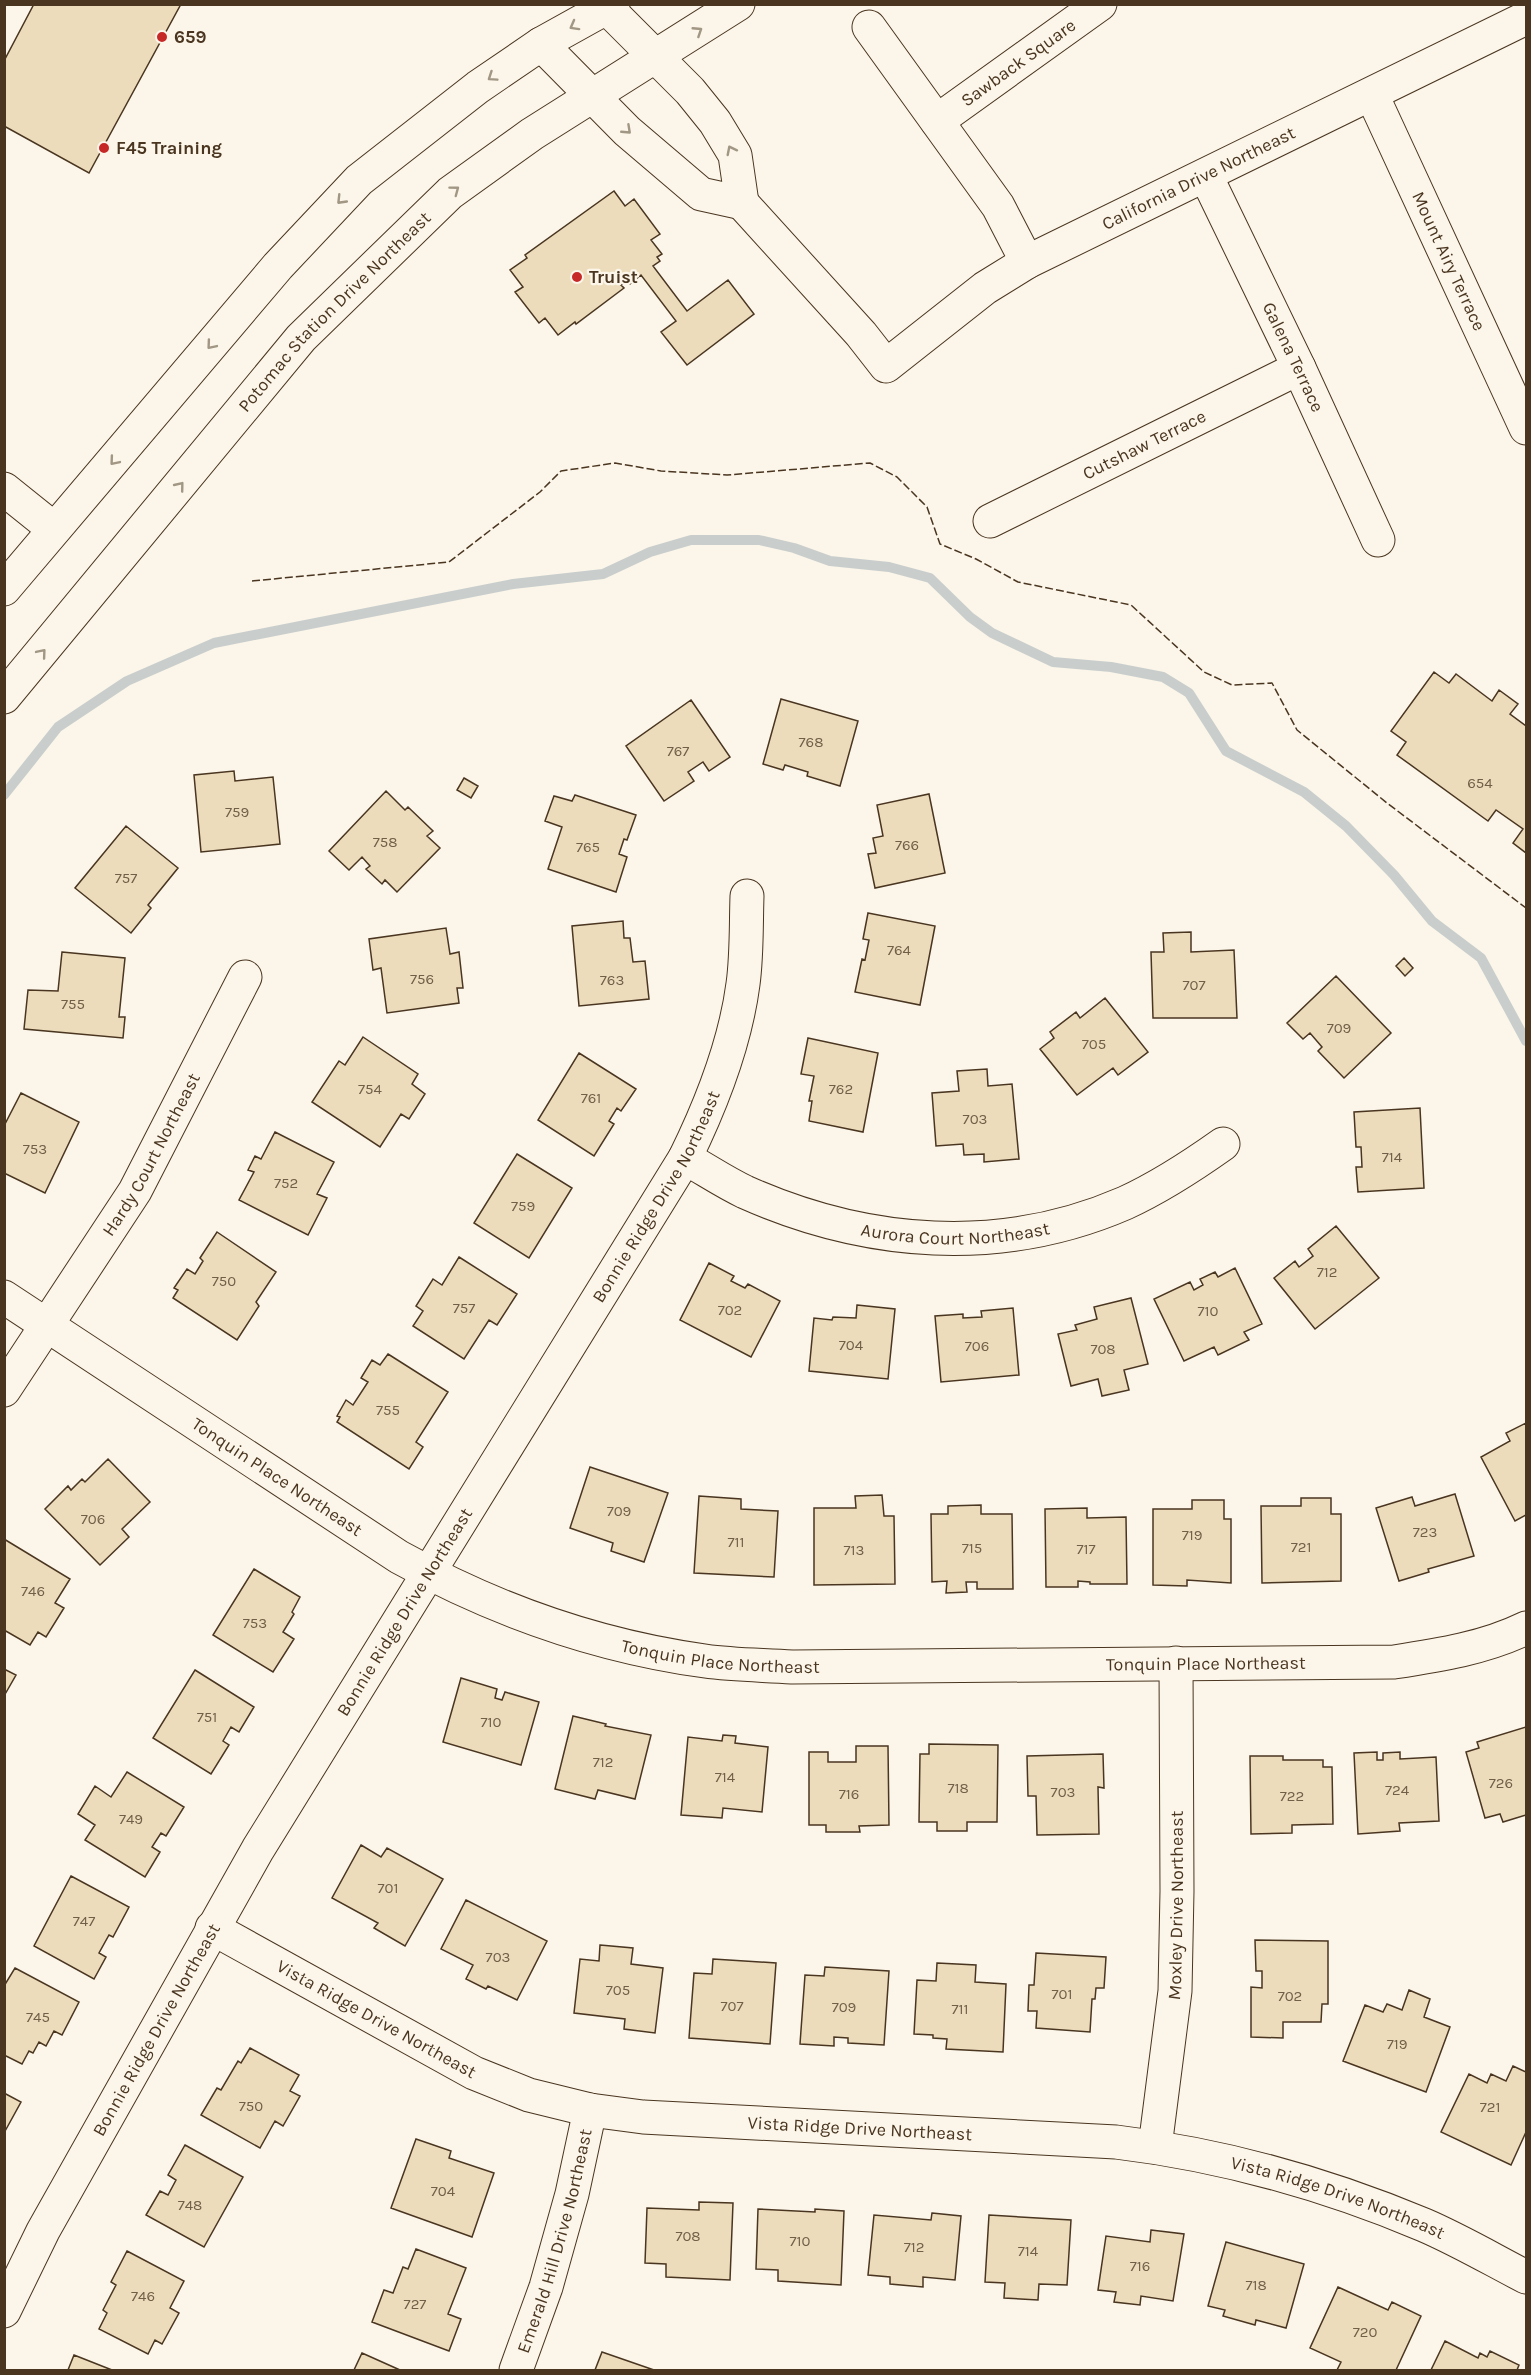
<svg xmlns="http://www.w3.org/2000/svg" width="1531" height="2375" font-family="Karla,sans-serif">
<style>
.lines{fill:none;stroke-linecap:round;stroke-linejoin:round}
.stream{stroke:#c9cecd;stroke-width:10}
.building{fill:#ecdcbc;stroke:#4a3520;stroke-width:1.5}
.minor-casing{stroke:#4a3520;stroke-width:35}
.minor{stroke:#fbf6e9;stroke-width:33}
.fence{stroke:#4a3520;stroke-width:1.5;stroke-dasharray:8 3;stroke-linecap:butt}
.oneway{stroke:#a29684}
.poi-dot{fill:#c62828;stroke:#fbf6e9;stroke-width:2}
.labels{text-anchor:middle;stroke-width:4.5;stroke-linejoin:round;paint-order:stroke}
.number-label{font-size:15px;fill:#725f47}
.poi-label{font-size:18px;font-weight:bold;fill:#4a3520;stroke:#fbf6e9;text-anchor:start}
.street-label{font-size:18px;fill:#4a3520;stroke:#fbf6e9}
</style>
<rect width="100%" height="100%" fill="#fbf6e9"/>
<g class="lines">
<!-- stream -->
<path class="stream" d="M4 795 58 727 127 681 214 643 513 584 603 574 650 552 691 540H759L794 548 830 561 889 567 930 578 970 617 992 633 1053 662 1111 667 1163 677 1189 693 1226 751 1304 792 1346 826 1394 875 1432 921 1481 958 1526 1041"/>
</g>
<!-- building -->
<path class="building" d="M34 4H181L89 173 4 126V61Z
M614 191 625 206 634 199 660 234 651 240 662 254 657 257 660 261 653 266 687 311 728 280 754 314 687 365 661 332 676 321 641 275 630 284 627 280 621 285 624 288 576 324 575 322 558 335 545 318 539 323 515 292 523 287 510 270 527 258 525 255Z
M1434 672 1449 683 1456 674 1492 701 1499 690 1518 704 1510 714 1526 726V853L1513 843 1523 829 1496 810 1488 821 1397 755 1406 742 1391 731Z
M781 699 858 721 840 786 807 776 808 772 785 765 783 770 763 764Z
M691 700 730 757 709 771 703 762 688 772 694 781 664 801 626 746Z
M234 771 235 781 273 777 280 844 201 852 194 775Z
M464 778 478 786 471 798 457 790Z
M386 791 405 810 408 807 433 831 427 836 440 848 397 892 385 880 382 884 366 869 370 866 362 857 349 870 329 851Z
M929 794 945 873 875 888 868 854 876 853 873 838 883 836 877 805Z
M575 795 636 815 627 840 624 839 619 854 627 857 616 892 548 869 562 827 545 821 554 796 572 801Z
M126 826 178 868 148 905 151 908 131 933 75 888Z
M868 913 935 926 920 1005 855 992 862 959 865 960 869 940 863 939Z
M623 921 624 938H630L633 962 645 961 649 999 579 1006 572 926Z
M446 928 450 954 459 952 463 988H457L459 1003 387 1013 381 968 373 970 369 939Z
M1191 932V952L1234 950 1237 1018H1153L1151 952H1164L1163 933Z
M62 952 125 958 119 1017H125L123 1038 24 1029 28 990 58 991Z
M1404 958 1413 968 1405 976 1396 966Z
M1336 976 1391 1033 1344 1078 1318 1051 1322 1047 1310 1033 1303 1039 1287 1023Z
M1105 998 1148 1052 1118 1075 1113 1068 1077 1095 1040 1049 1054 1038 1050 1032 1076 1012 1080 1018Z
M363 1037 418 1074 412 1084 425 1094 409 1119 401 1114 380 1147 312 1102 339 1061 345 1065Z
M808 1038 878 1053 863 1132 809 1121 812 1101H809L814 1076 801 1074Z
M579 1053 636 1089 621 1111 617 1108 609 1121 614 1124 594 1156 538 1120Z
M987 1069 988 1086 1012 1084 1019 1159 984 1162V1154L964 1155 963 1144 936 1146 932 1093 959 1091 957 1071Z
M21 1093 79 1122 45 1193 4 1173V1126Z
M1420 1108 1424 1188 1358 1192 1356 1167H1362L1361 1147H1356L1354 1112Z
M275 1132 334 1162 317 1194 327 1198 308 1235 239 1200 254 1172 248 1170 255 1156 261 1159Z
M517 1154 572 1188 529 1258 474 1223Z
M1336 1226 1379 1278 1315 1329 1274 1278 1295 1261 1299 1267 1313 1256 1308 1249Z
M217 1232 276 1272 256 1302 259 1306 237 1340 173 1298 178 1290 174 1288 187 1269 195 1274 203 1261 200 1258Z
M459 1257 517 1294 497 1325 489 1320 464 1359 413 1326 423 1311 416 1306 433 1279 442 1285Z
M709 1263 734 1276 731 1281 745 1288 748 1284 780 1301 751 1357 680 1320Z
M1235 1268 1262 1324 1244 1332 1249 1340 1218 1355 1214 1347 1184 1361 1154 1299 1190 1282 1194 1290 1203 1285 1200 1279 1215 1272 1218 1277Z
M1131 1298 1148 1364 1124 1370 1129 1390 1102 1396 1098 1379 1071 1386 1058 1334 1077 1330 1075 1325 1097 1319 1094 1307Z
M857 1305 895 1309 888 1379 809 1371 814 1318 832 1320 833 1317 856 1318Z
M1013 1308 1019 1375 941 1382 935 1316 963 1314V1318L982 1317 981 1311Z
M388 1354 448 1392 416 1442 423 1447 409 1469 337 1422 340 1417 337 1416 346 1400 353 1405 368 1382 361 1378 372 1360 380 1365Z
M1526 1423V1515L1515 1521 1481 1457 1510 1441 1506 1433Z
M108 1459 150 1502 122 1529 129 1537 100 1565 45 1509 68 1486 71 1490 82 1479 85 1482Z
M590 1467 668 1493 644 1562 611 1551 613 1543 570 1528Z
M1455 1494 1474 1556 1428 1569 1429 1572 1399 1581 1376 1508 1412 1497 1415 1506Z
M882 1495 884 1516H894L895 1584 814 1585V1508H856L855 1496Z
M699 1496 741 1499V1509L778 1511 774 1577 694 1573Z
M1301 1498H1331V1514H1341V1581L1262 1583 1261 1506H1301Z
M1192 1500H1224V1519H1231V1583L1187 1580V1586L1153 1585V1509H1192Z
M981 1505V1514H1012L1013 1589H977V1582H966L967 1592 946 1593 947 1581 932 1582 931 1514H948V1506Z
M1087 1508V1518L1126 1517 1127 1584H1090V1582L1078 1581V1587H1046L1045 1509Z
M4 1539 70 1579 55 1603 64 1608 46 1637 38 1632 30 1645 4 1630Z
M254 1569 300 1597 292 1612 294 1614 283 1632 294 1639 273 1672 213 1635Z
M4 1669 16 1675 4 1696Z
M195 1670 254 1707 239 1732 231 1727 223 1741 229 1745 211 1774 153 1738Z
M461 1678 497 1689 495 1698 502 1700 505 1692 539 1702 521 1765 443 1742Z
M573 1716 606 1724 605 1726 651 1735 635 1799 598 1790 595 1799 555 1789Z
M1526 1727V1815L1503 1822 1500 1814 1485 1818 1466 1752 1479 1748 1477 1742Z
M723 1735 736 1736 735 1743 768 1747 762 1812 723 1808 722 1818 681 1815 688 1737 722 1741Z
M929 1744 998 1745 997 1822H967V1831H937V1822H919L920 1754H929Z
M856 1746H888L889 1825 859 1826 860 1832H826V1825H809V1752H828V1762H856Z
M1377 1752V1760H1383V1753L1400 1752V1759L1436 1757 1439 1821 1399 1823 1400 1831 1358 1834 1354 1753Z
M1103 1754 1104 1788 1098 1787 1099 1834 1037 1835 1036 1796H1028L1027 1756Z
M1250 1756H1283V1760H1323V1767H1332L1333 1824 1292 1825V1833L1251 1834Z
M127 1772 184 1807 166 1836 161 1833 152 1847 160 1852 145 1877 85 1840 95 1825 78 1814 95 1786 111 1797Z
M361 1845 381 1857 387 1848 443 1879 405 1946 374 1928 378 1923 332 1898Z
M71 1876 129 1907 113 1937 109 1935 99 1953 106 1957 94 1979 34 1946Z
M466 1900 547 1941 517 2000 488 1986 486 1989 466 1979 473 1965 441 1949Z
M1255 1940 1328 1941V2004H1322L1321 2022H1283V2038L1251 2037V1987L1262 1988V1971H1256Z
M600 1945 633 1948 631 1964 663 1968 655 2033 624 2029 625 2019 574 2013 580 1959 599 1961Z
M1036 1953 1106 1957 1104 1988H1096L1095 1999H1092L1090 2032 1036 2028 1037 2011H1028L1029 1985H1034Z
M713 1959 776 1963 770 2044 689 2038 694 1973 712 1974Z
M937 1963 976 1965 975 1982 1006 1984 1003 2052 946 2049 947 2039 933 2038V2035L914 2034 917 1980 936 1981Z
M825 1967 889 1971 884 2045 848 2043V2038L834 2037V2046L800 2044 805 1975 824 1976Z
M15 1968 79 2002 62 2035 54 2031 46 2046 39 2042 33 2053 29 2051 22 2064 4 2055V1986Z
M1409 1990 1430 1999 1424 2017 1450 2027 1426 2092 1343 2061 1365 2005 1383 2012 1387 2004 1402 2010Z
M250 2048 299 2075 290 2091 300 2096 283 2126 275 2121 260 2148 201 2115 217 2088 221 2090 238 2061 241 2063Z
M1513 2066 1526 2072V2132L1511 2165 1441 2132 1469 2074 1487 2083 1491 2074 1506 2081Z
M4 2093 21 2102 4 2133Z
M416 2139 451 2151 449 2158 494 2173 472 2237 391 2208Z
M185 2145 243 2177 204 2247 146 2215 160 2191 168 2195 176 2180 168 2175Z
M699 2202 733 2203 730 2280 666 2277V2264L645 2263 647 2208 699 2210Z
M758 2209 815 2212V2209L844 2211 841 2285 778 2281V2270L756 2269Z
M932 2213 961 2216 955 2280 923 2277V2287L890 2284V2277L868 2275 874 2215 931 2220Z
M989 2215 1071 2220 1067 2285 1039 2284 1038 2300 1004 2298 1005 2283 985 2282Z
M1151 2230 1184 2234 1173 2301 1141 2296 1140 2305 1114 2302 1116 2292 1098 2290 1106 2236 1150 2242Z
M1226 2242 1304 2264 1286 2328 1256 2320 1255 2325 1223 2316 1225 2310 1208 2306Z
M416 2249 466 2268 448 2314 461 2319 449 2351 372 2322 384 2290 393 2293 403 2267 408 2269Z
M127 2251 184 2281 170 2308 179 2313 162 2344 155 2340 148 2354 99 2329 107 2313 103 2310 116 2285 111 2282Z
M1338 2287 1388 2310 1392 2302 1421 2316 1396 2370H1337L1341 2362 1310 2348Z
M1445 2341 1478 2358 1480 2353 1487 2357 1490 2351 1519 2365 1517 2370H1431Z
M602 2352 654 2370H595Z
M362 2353 400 2370H354Z
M74 2355 112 2370H68Z"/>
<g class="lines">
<defs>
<g id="minor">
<path d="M869 27 998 206 1027 262"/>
<path d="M541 44 627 131 701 194 742 203 735 155 715 122 690 91 607 8"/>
<path id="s1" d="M1372 95 1526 428"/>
<path id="s2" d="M937 121 1100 4"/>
<path id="s3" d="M1206 176 1299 368 1378 540"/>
<path id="s4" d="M742 203 861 334 886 366 985 288 1027 262 1526 18"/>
<path d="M4 489 54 529"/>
<path id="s5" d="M990 521 1299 368"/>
<path d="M4 589 278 266 359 180 478 87 541 44 613 4"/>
<path id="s6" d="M4 697 301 338 450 193 532 134 738 4"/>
<path id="s7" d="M685 1158C705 1169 724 1182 745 1192 866 1246 1001 1257 1125 1203 1160 1187 1192 1166 1223 1144"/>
<path id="s8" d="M4 1297 399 1557C495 1610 596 1646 705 1661 733 1665 763 1665 792 1667L1394 1662C1440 1655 1485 1648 1526 1628"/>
<path id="s9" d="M4 1390 135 1191 245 977"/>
<path id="s10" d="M212 1928 474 2073 529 2095 590 2110 643 2117 1116 2142C1224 2155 1324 2183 1424 2225 1459 2240 1493 2260 1526 2277"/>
<path id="s11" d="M1155 2147 1175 1991 1177 1891 1176 1663"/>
<path id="s12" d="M4 2311 43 2231 258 1849 685 1158C712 1103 735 1045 743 984 747 955 746 925 747 896"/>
<path id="s13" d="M516 2370 546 2287 572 2194 590 2110"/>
</g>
</defs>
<!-- minor casing -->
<use href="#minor" class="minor-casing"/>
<!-- minor -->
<use href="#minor" class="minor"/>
<!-- fence -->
<path class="fence" d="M252 581 449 562 540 492 561 471 615 463 661 471 727 475 870 463 897 477 927 507 940 544 976 559 1018 582 1131 605 1204 672 1232 685 1272 683 1297 730 1387 803 1526 908"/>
</g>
<!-- one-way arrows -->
<defs><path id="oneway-chevron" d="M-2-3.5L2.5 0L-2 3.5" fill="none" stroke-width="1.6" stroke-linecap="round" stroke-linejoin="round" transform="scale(1.5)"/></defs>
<g class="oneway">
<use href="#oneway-chevron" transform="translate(574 26) rotate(151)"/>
<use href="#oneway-chevron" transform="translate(698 31) rotate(-33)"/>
<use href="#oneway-chevron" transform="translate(492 77) rotate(146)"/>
<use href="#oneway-chevron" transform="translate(627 130) rotate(43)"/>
<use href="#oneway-chevron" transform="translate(731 150) rotate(-117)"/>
<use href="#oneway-chevron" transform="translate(455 190) rotate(-37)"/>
<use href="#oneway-chevron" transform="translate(341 200) rotate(134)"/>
<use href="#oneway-chevron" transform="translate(211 345) rotate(130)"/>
<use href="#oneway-chevron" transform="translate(114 461) rotate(130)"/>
<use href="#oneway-chevron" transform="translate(180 486) rotate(-51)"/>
<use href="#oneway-chevron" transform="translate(42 653) rotate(-50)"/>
</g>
<!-- markers -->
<g class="poi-dot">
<circle cx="162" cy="37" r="6"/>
<circle cx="104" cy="148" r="6"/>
<circle cx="577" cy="277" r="6"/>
</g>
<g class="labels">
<!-- number labels -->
<g class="number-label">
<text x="811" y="747">768</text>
<text x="678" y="756">767</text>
<text x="1480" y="788">654</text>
<text x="237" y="817">759</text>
<text x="385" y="847">758</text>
<text x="907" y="850">766</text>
<text x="588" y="852">765</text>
<text x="126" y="883">757</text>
<text x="899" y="955">764</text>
<text x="422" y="984">756</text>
<text x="612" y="985">763</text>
<text x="1194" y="990">707</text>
<text x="73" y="1009">755</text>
<text x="1339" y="1033">709</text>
<text x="1094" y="1049">705</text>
<text x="370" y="1094">754</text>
<text x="841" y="1094">762</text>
<text x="591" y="1103">761</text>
<text x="975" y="1124">703</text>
<text x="35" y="1154">753</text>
<text x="1392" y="1162">714</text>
<text x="286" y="1188">752</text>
<text x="523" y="1211">759</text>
<text x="1327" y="1277">712</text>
<text x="224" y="1286">750</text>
<text x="464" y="1313">757</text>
<text x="730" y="1315">702</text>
<text x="1208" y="1316">710</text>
<text x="851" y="1350">704</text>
<text x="977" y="1351">706</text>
<text x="1103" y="1354">708</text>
<text x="388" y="1415">755</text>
<text x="619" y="1516">709</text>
<text x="93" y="1524">706</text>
<text x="1425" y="1537">723</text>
<text x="1192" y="1540">719</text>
<text x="736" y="1547">711</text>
<text x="1301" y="1552">721</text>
<text x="972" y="1553">715</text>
<text x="1086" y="1554">717</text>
<text x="854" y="1555">713</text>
<text x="33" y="1596">746</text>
<text x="255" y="1628">753</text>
<text x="207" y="1722">751</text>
<text x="491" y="1727">710</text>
<text x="603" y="1767">712</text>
<text x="725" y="1782">714</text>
<text x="1501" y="1788">726</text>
<text x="958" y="1793">718</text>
<text x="1397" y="1795">724</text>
<text x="1063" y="1797">703</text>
<text x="849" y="1799">716</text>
<text x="1292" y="1801">722</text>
<text x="131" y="1824">749</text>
<text x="388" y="1893">701</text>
<text x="84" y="1926">747</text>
<text x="498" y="1962">703</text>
<text x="618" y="1995">705</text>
<text x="1062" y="1999">701</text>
<text x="1290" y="2001">702</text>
<text x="732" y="2011">707</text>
<text x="844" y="2012">709</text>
<text x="960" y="2014">711</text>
<text x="38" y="2022">745</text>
<text x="1397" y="2049">719</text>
<text x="251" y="2111">750</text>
<text x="1490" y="2112">721</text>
<text x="443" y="2196">704</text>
<text x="190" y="2210">748</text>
<text x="688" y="2241">708</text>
<text x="800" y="2246">710</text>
<text x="914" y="2252">712</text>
<text x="1028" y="2256">714</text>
<text x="1140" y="2271">716</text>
<text x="1256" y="2290">718</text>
<text x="143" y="2301">746</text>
<text x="415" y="2309">727</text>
<text x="1365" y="2337">720</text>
</g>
<!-- poi labels -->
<g class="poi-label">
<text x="174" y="43">659</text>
<text x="116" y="154">F45 Training</text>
<text x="589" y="283">Truist</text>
</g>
<!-- street labels -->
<g class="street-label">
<text dy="6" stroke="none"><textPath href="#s2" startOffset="100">Sawback Square</textPath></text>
<text dy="6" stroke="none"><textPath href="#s4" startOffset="584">California Drive Northeast</textPath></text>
<text dy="6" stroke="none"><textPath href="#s1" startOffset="183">Mount Airy Terrace</textPath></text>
<text dy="6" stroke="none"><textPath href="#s6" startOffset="508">Potomac Station Drive Northeast</textPath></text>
<text dy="6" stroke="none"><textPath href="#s3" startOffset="201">Galena Terrace</textPath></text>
<text dy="6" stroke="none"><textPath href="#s5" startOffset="172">Cutshaw Terrace</textPath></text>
<text dy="6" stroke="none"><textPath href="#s9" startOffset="278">Hardy Court Northeast</textPath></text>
<text dy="6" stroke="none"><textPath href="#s12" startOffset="1292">Bonnie Ridge Drive Northeast</textPath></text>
<text dy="6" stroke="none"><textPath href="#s7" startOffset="286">Aurora Court Northeast</textPath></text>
<text dy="6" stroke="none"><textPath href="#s8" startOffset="327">Tonquin Place Northeast</textPath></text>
<text dy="6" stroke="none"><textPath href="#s12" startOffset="806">Bonnie Ridge Drive Northeast</textPath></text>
<text dy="6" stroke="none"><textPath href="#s8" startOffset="813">Tonquin Place Northeast</textPath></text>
<text dy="6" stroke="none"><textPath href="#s8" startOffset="1299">Tonquin Place Northeast</textPath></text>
<text dy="6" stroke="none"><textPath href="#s11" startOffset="243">Moxley Drive Northeast</textPath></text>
<text dy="6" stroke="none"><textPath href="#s10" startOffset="188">Vista Ridge Drive Northeast</textPath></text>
<text dy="6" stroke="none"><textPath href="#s12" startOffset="320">Bonnie Ridge Drive Northeast</textPath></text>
<text dy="6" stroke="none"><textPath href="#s10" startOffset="692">Vista Ridge Drive Northeast</textPath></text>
<text dy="6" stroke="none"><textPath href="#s10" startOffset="1178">Vista Ridge Drive Northeast</textPath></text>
<text dy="6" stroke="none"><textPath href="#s13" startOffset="135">Emerald Hill Drive Northeast</textPath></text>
</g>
</g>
<!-- border -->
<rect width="1531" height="2375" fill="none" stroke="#4a3520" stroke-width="12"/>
</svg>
